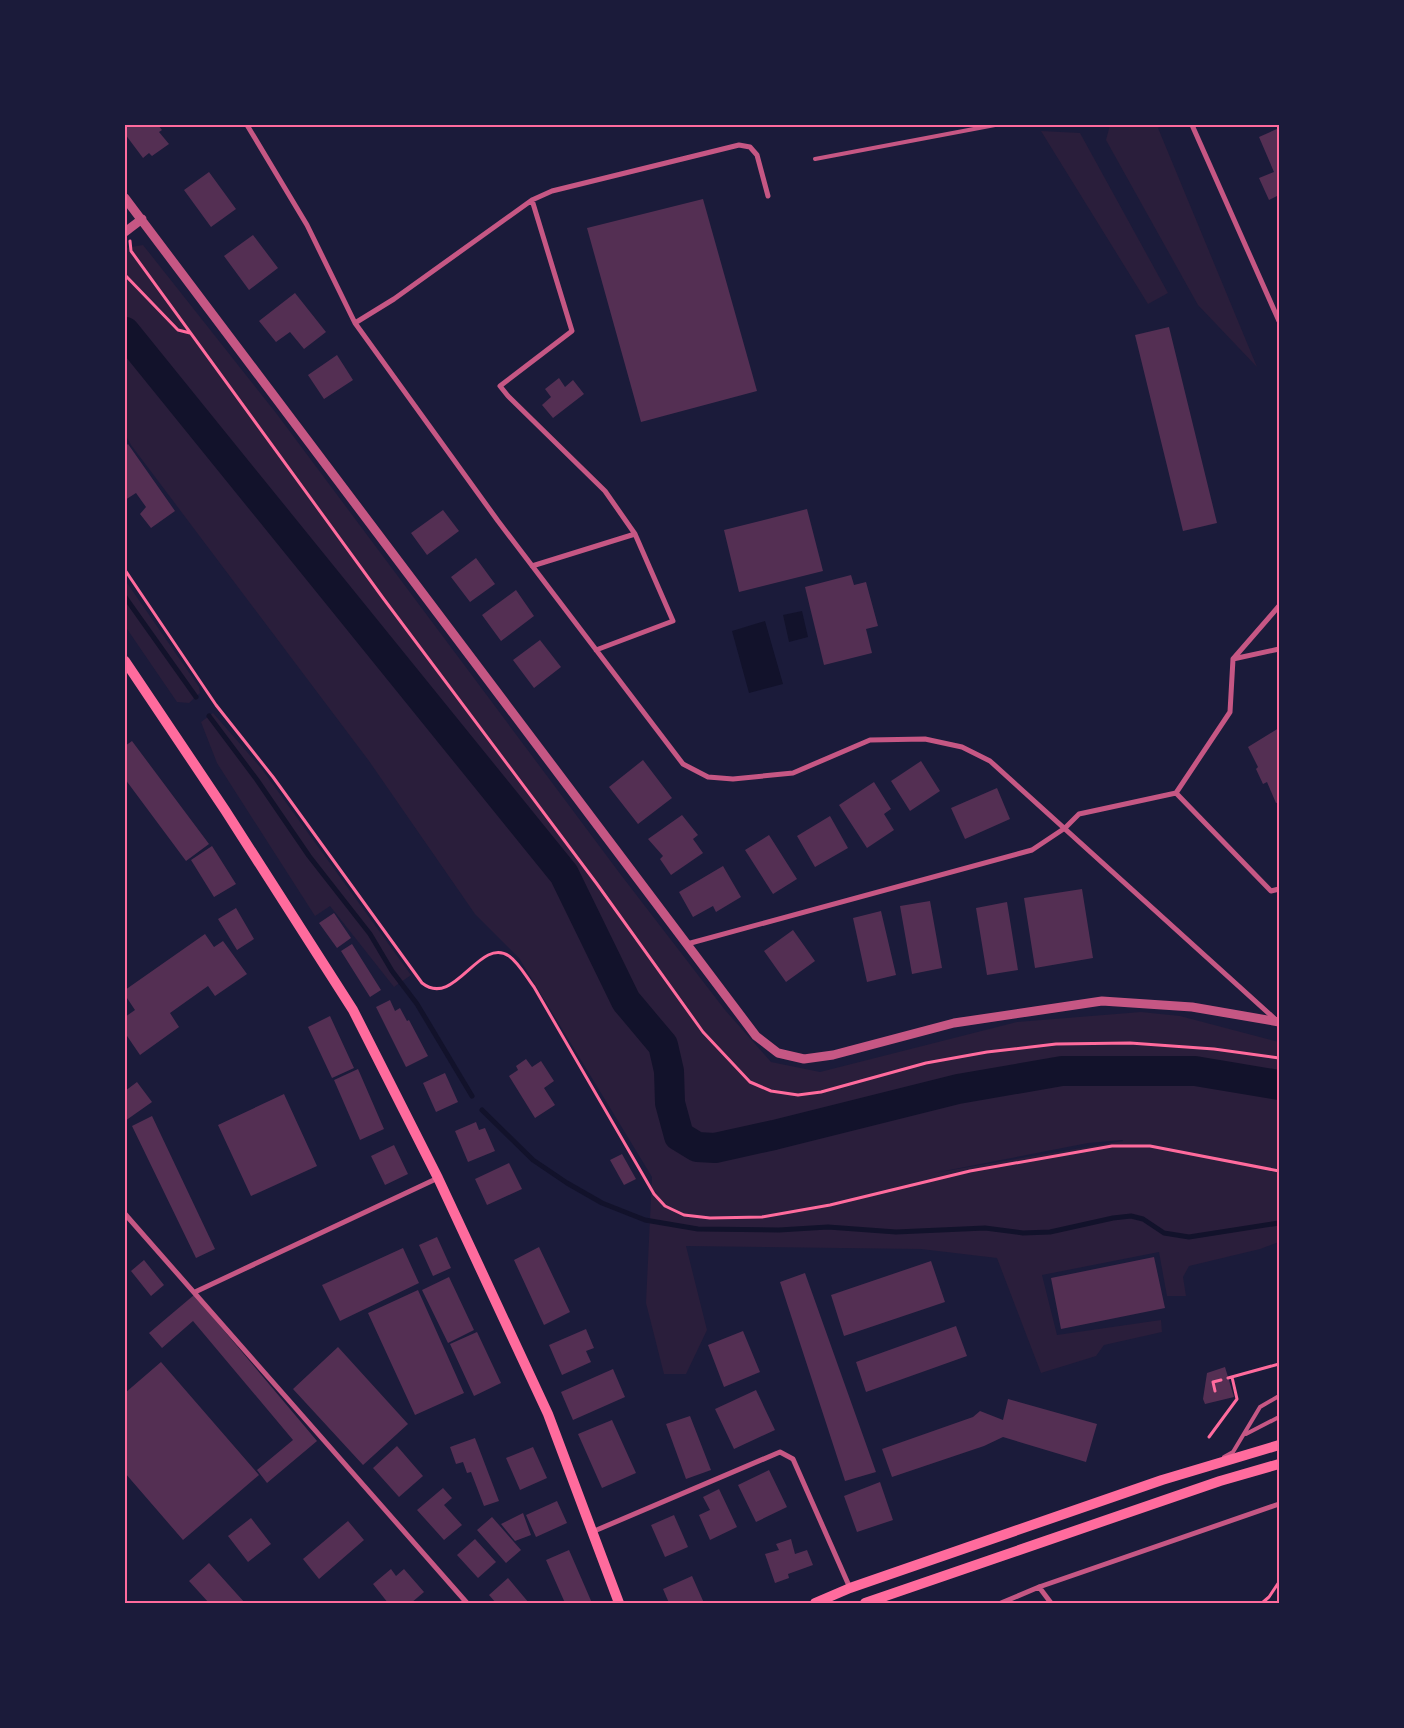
<svg xmlns="http://www.w3.org/2000/svg" width="1404" height="1728" font-family="'Asap Condensed',sans-serif">
<style>
.green{fill:#2a1e3b;fill-rule:evenodd}
.water{fill:#12122b}
.lines{fill:none;stroke-linecap:round;stroke-linejoin:round}
.stream{stroke:#12122b;stroke-width:5}
.river{stroke:#12122b;stroke-width:30}
.building{fill:#542f53}
.path{stroke:#ff6b9d;stroke-width:3}
.service{stroke:#c65784;stroke-width:4}
.minor{stroke:#c65784;stroke-width:5}
.tertiary{stroke:#c65784;stroke-width:9}
.secondary{stroke:#ff6b9d;stroke-width:10}
.neatline{fill:none;stroke:#ff6b9d;stroke-width:2}
</style>
<rect width="100%" height="100%" fill="#1b1b3a"/>
<!-- green -->
<path class="green" d="M1110 125H1164L1158 128 1257 367 1198 305 1106 140Z
M1041 131 1080 133 1168 293 1148 304Z
M143 245 276 413 621 875 725 1010 771 1062 820 1072 1017 1022 1141 1012 1180 1016 1279 1042V1242L1260 1249 1189 1266 1183 1277 1186 1296H1167L1159 1252 1042 1275 1057 1335 1161 1320 1162 1332 1104 1345 1096 1356 1041 1373 997 1258 921 1249 686 1246 707 1330 686 1374H664L646 1303 652 1177 519 958 475 914 369 761 131 445 125 434V248ZM1123 1140V1141L934 1173 1088 1143Z
M125 580 199 687 200 693 189 703 177 702 125 626Z
M213 713 261 768 411 975 394 987 330 906 315 916 217 763 201 722Z"/>
<!-- water -->
<path class="water" d="M802 611 808 637 789 642 783 615Z
M765 621 783 684 749 693 732 631Z"/>
<g class="lines">
<!-- stream -->
<path class="stream" d="M125 597 196 697
M209 716 257 780 309 856 370 934 392 971 417 1004 472 1096
M482 1110 533 1160 567 1183 602 1203 645 1220 698 1229 779 1230 828 1227 896 1232 985 1228 1023 1233 1050 1232 1113 1218 1131 1216 1143 1219 1164 1233 1189 1237 1279 1223"/>
<!-- river -->
<path class="river" d="M125 332 564 874 626 1001 663 1045 669 1071 670 1103 679 1136 697 1147 715 1148 774 1135 958 1089 1062 1071H1195L1279 1085"/>
</g>
<!-- building -->
<path class="building" d="M125 125H158L162 130 159 132 169 144 152 156 149 153 143 158 125 134Z
M1279 128V195L1269 200 1259 178 1274 172 1259 137Z
M209 172 236 209 211 227 184 190Z
M703 199 757 391 641 422 587 228Z
M253 235 278 268 249 290 224 256Z
M295 293 326 332 304 349 290 332 276 342 259 321Z
M1169 327 1217 523 1183 531 1135 335Z
M337 355 353 380 324 399 308 375Z
M559 378 565 387 573 380 584 394 553 418 542 405 551 397 545 389Z
M128 444 175 511 151 528 140 514 146 507 136 493 125 500V447Z
M807 509 823 571 739 592 724 530Z
M443 510 459 531 427 555 411 533Z
M476 558 495 584 470 602 451 577Z
M851 575 854 585 866 582 878 626 866 629 872 653 824 665 805 587Z
M516 590 534 616 501 641 482 615Z
M540 640 561 667 534 688 513 660Z
M1279 728V802L1276 803 1267 782 1263 784 1256 769 1258 767 1248 747Z
M132 741 209 844 186 861 125 779V746Z
M643 760 672 798 638 824 609 787Z
M921 761 940 791 910 811 891 781Z
M874 782 891 809 884 814 894 830 867 848 839 805Z
M997 788 1010 819 965 839 951 808Z
M682 815 698 835 693 839 703 853 671 875 660 859 663 856 648 839Z
M830 816 848 848 815 867 797 836Z
M769 835 797 879 773 894 745 850Z
M212 846 236 884 214 897 191 860Z
M723 866 741 897 716 912 713 906 693 917 679 892Z
M1082 889 1093 958 1035 968 1024 898Z
M930 901 942 968 912 974 900 906Z
M1007 902 1018 970 987 975 976 908Z
M236 908 254 939 237 950 218 919Z
M881 911 896 975 867 982 853 918Z
M334 913 351 938 337 948 319 923Z
M793 930 815 961 786 982 764 951Z
M205 934 214 947 223 941 247 974 215 996 208 986 170 1013 179 1027 140 1055 125 1033V1017L135 1010 125 995V990Z
M352 944 381 990 370 997 341 951Z
M390 1000 395 1011 400 1008 407 1021 409 1020 428 1056 406 1067 376 1007Z
M330 1016 354 1068 332 1078 308 1027Z
M526 1059 532 1067 541 1061 554 1081 544 1088 555 1105 535 1118 509 1076 518 1070 516 1066Z
M358 1069 384 1129 360 1140 334 1080Z
M445 1073 458 1102 436 1112 423 1083Z
M137 1082 152 1102 125 1121V1091Z
M284 1094 317 1166 251 1196 218 1125Z
M152 1116 215 1249 196 1258 132 1126Z
M476 1122 479 1130 485 1128 495 1151 468 1162 455 1131Z
M394 1145 408 1174 385 1185 371 1156Z
M622 1154 636 1179 624 1185 610 1160Z
M509 1163 522 1189 487 1205 475 1179Z
M437 1237 451 1268 433 1276 419 1245Z
M539 1247 570 1312 544 1325 514 1260Z
M403 1248 419 1283 340 1321 322 1285Z
M1154 1257 1165 1308 1061 1329 1051 1278Z
M144 1260 164 1285 151 1296 131 1271Z
M931 1261 945 1302 844 1336 831 1295Z
M805 1273 876 1472 845 1481 780 1282Z
M449 1277 474 1330 448 1343 422 1290Z
M418 1290 464 1393 415 1415 368 1313Z
M194 1295 317 1441 267 1483 257 1470 293 1440 193 1321 162 1348 149 1333Z
M956 1326 967 1356 866 1392 856 1362Z
M586 1329 594 1348 586 1351 591 1362 562 1375 549 1345Z
M743 1331 760 1372 724 1387 708 1345Z
M477 1332 501 1383 474 1396 450 1344Z
M338 1347 408 1424 363 1465 293 1389Z
M161 1362 259 1475 183 1540 125 1473V1393Z
M1225 1367 1234 1397 1205 1404 1203 1399 1207 1373Z
M613 1369 625 1397 573 1420 561 1392Z
M756 1390 775 1430 734 1449 715 1409Z
M1008 1399 1097 1424 1086 1462 1003 1437 984 1446 892 1477 882 1449 973 1417 980 1411 1003 1420Z
M690 1416 711 1470 686 1479 666 1424Z
M612 1420 636 1473 602 1488 578 1434Z
M475 1438 499 1501 484 1506 471 1472 467 1473 463 1462 456 1464 450 1447Z
M397 1446 423 1476 399 1497 373 1468Z
M533 1447 547 1478 520 1490 506 1458Z
M769 1470 787 1507 756 1522 738 1485Z
M880 1482 893 1520 857 1532 844 1496Z
M443 1488 452 1498 444 1505 462 1525 444 1540 417 1510Z
M719 1489 737 1527 710 1540 699 1515 710 1510 703 1497Z
M557 1501 567 1523 536 1537 526 1515Z
M523 1513 531 1535 515 1541 501 1524Z
M674 1515 688 1547 665 1557 651 1525Z
M492 1517 521 1550 506 1563 477 1530Z
M251 1518 271 1544 248 1562 228 1536Z
M348 1521 364 1540 319 1579 303 1559Z
M475 1539 496 1562 478 1578 457 1555Z
M791 1539 795 1554 807 1550 813 1565 788 1574 789 1578 775 1583 765 1554 779 1550 776 1544Z
M569 1550 592 1603H565L546 1560Z
M209 1563 245 1603H209L189 1581Z
M391 1569 396 1576 404 1569 424 1592 411 1603H388L373 1584Z
M692 1576 704 1603H669L663 1589Z
M508 1578 529 1603H496L489 1595Z"/>
<g class="lines">
<!-- path -->
<path class="path" d="M130 241 131 251 383 598 597 884 703 1032 750 1082 771 1091 798 1095 821 1092 926 1063 987 1052 1056 1044 1130 1043 1214 1049 1279 1058
M125 275 178 330 190 333
M125 570 216 705 273 777 422 983C455 1009 479 936 509 956 519 963 527 978 534 987L654 1194 665 1206 684 1215 710 1218 762 1217 830 1205 970 1171 1112 1146H1150L1279 1171
M1228 1378 1279 1364
M1215 1391 1213 1382 1221 1380
M1209 1437 1237 1399 1232 1377
M1262 1603 1269 1597 1279 1582"/>
<!-- service -->
<path class="service" d="M815 159 995 125
M1246 1434 1279 1417
M1224 1457 1233 1452 1260 1407 1279 1396"/>
<!-- minor -->
<path class="minor" d="M247 125 307 225 355 323 498 521 683 764 708 777 733 779 793 773 870 740 925 739 962 747 990 761 1275 1019
M1192 125 1279 321
M532 200 552 191 739 145 750 147 757 155 768 196
M355 323 394 299 532 200 572 331 500 386 508 396 605 491 635 534 673 621 596 650
M532 566 635 534
M1233 659 1279 649
M1176 793 1271 891 1279 889
M687 944 1032 850 1065 828 1079 814 1176 793 1230 712 1233 659 1279 606
M125 1214 467 1603
M195 1292 438 1178
M592 1532 780 1452 793 1459 850 1588
M1039 1587 1051 1603
M1001 1603 1039 1587 1279 1504"/>
<!-- tertiary -->
<path class="tertiary" d="M125 198 756 1036 778 1053 804 1059 833 1055 954 1023 1102 1001 1192 1007 1279 1022
M125 232 142 219"/>
<!-- secondary -->
<path class="secondary" d="M125 661 225 810 353 1010 438 1178 548 1414 619 1603
M815 1603 850 1588 1162 1480 1279 1445
M865 1603 1220 1481 1279 1464"/>
</g>
<!-- border -->
<rect width="1404" height="1728" fill="none" stroke="#1b1b3a" stroke-width="252"/>
<rect x="126" y="126" width="1152" height="1476" class="neatline"/>
</svg>
